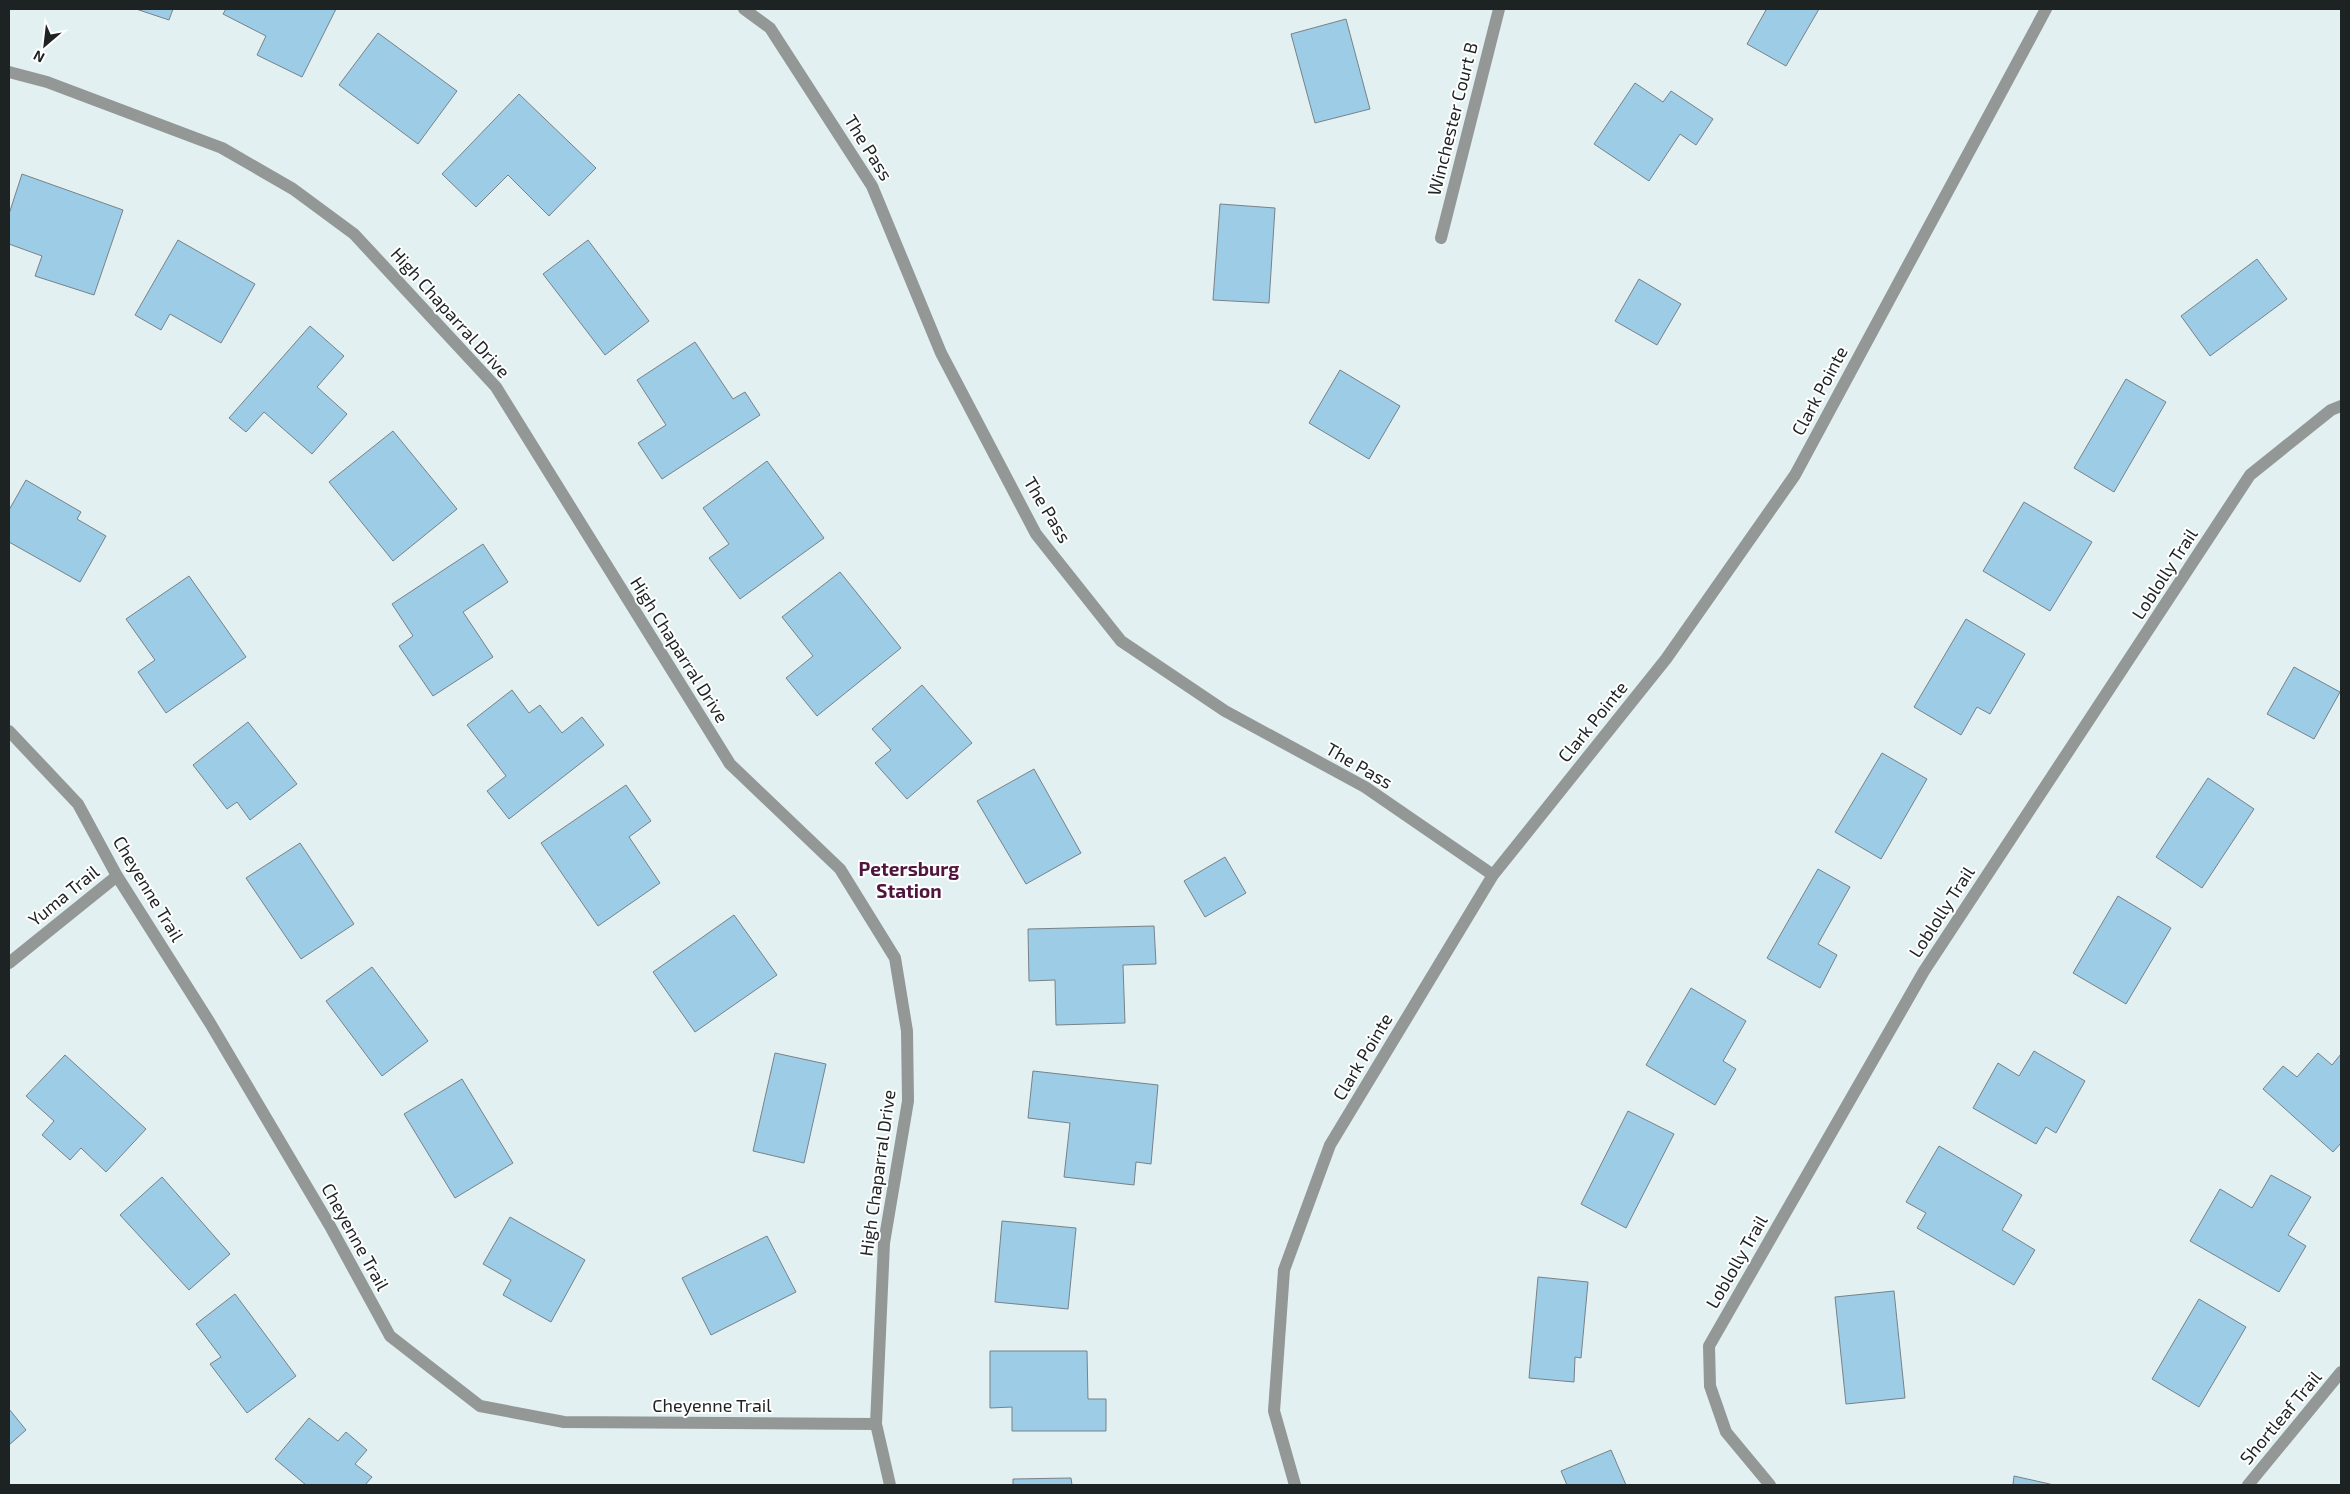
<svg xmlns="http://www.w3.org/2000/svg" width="2350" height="1494" font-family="'Exo 2',sans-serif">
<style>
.building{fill:#9ccce6;stroke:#788288}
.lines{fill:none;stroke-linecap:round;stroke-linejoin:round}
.minor{stroke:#939896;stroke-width:12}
.tertiary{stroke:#939896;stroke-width:12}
.labels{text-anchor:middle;stroke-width:4;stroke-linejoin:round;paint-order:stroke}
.street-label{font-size:18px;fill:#1d2222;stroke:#fff}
.neighbourhood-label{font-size:19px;font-weight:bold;fill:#4f153e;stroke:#fff}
</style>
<rect width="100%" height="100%" fill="#e2f0f1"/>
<!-- building -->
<path class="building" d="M136 9H173L169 20Z
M226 9H336L302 77 257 55 266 36 223 14Z
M1763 9H1819L1786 66 1747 44 1766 10Z
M1346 19 1370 109 1315 123 1291 34Z
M378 33 457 91 418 144 339 85Z
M1635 83 1663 102 1671 91 1713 119 1696 145 1680 134 1649 181 1594 144Z
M519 94 596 168 549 216 508 175 476 207 442 174Z
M22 174 123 210 94 295 35 276 42 256 9 244V214Z
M1220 204 1275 208 1269 303 1213 300Z
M178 240 255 284 221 343 170 314 161 330 135 315Z
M588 240 649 321 605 355 543 274Z
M2257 259 2287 299 2210 356 2181 316Z
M1639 279 1681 304 1657 345 1615 321Z
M310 326 344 356 317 387 347 414 312 454 264 412 246 432 229 418Z
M695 342 733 399 745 392 760 415 662 479 638 443 666 425 637 380Z
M1340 370 1400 406 1369 459 1309 423Z
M2126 379 2166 402 2114 492 2074 468Z
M393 431 457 509 393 561 329 482Z
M767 461 824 538 740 599 709 558 729 544 703 508Z
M26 480 81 512 77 519 106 536 80 582 9 542V510Z
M2024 502 2092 542 2050 611 1983 571Z
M483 544 508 582 463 612 493 657 433 696 399 646 413 636 392 604Z
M840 572 901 648 817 716 786 678 813 656 782 617Z
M189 576 246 657 166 713 138 672 155 660 126 619Z
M1966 619 2025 654 1990 714 1977 707 1961 735 1914 707Z
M2294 667 2340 692 2314 739 2267 714Z
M922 685 972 743 907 799 875 763 891 750 872 729Z
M512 690 529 713 540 705 562 733 582 717 604 745 509 819 487 791 506 776 467 725Z
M248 722 297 784 250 820 237 802 227 809 193 765Z
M1882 753 1927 779 1881 859 1835 832Z
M1034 769 1081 853 1026 884 977 801Z
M2208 778 2254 809 2202 888 2156 857Z
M626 785 651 821 629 837 660 883 598 926 541 843Z
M300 843 354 924 301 959 246 878Z
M1225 857 1246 893 1205 917 1184 881Z
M1818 869 1850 887 1818 944 1837 955 1820 988 1767 958Z
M2118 896 2171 928 2126 1004 2073 973Z
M734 915 777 975 695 1032 653 972Z
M1154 926 1156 964 1123 965 1125 1023 1056 1025 1055 980 1029 981 1028 929Z
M372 967 428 1041 382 1076 326 1001Z
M1691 988 1746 1021 1723 1061 1736 1069 1715 1105 1646 1065Z
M2034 1051 2085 1081 2056 1133 2046 1127 2036 1144 1973 1108 1998 1063 2019 1076Z
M775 1053 826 1064 804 1163 753 1151Z
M2318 1053 2332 1065 2341 1054V1143L2333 1152 2263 1089 2283 1066 2297 1077Z
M65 1055 146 1129 106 1172 81 1148 70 1160 42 1135 54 1121 26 1096Z
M1033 1071 1158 1085 1151 1164 1136 1162 1134 1185 1064 1177 1070 1123 1028 1118Z
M462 1079 513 1163 455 1198 404 1114Z
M1628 1111 1674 1134 1626 1228 1581 1204Z
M1939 1146 2022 1195 2002 1230 2035 1250 2014 1285 1917 1228 1926 1213 1906 1202Z
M2271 1175 2311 1197 2288 1235 2306 1246 2279 1292 2190 1241 2220 1189 2252 1208Z
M162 1177 230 1254 189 1290 120 1215Z
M510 1217 585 1260 551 1322 503 1295 511 1280 483 1264Z
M1002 1221 1076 1228 1068 1309 995 1302Z
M767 1236 796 1292 711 1335 682 1278Z
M1538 1277 1588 1282 1581 1358 1575 1357 1574 1382 1529 1378Z
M1894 1291 1905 1398 1846 1404 1835 1297Z
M235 1294 296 1376 247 1413 210 1364 221 1357 196 1324Z
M2199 1299 2246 1327 2199 1407 2152 1379Z
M990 1351H1087L1088 1399H1106V1431H1012V1407L990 1408Z
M9 1409 26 1430 9 1445Z
M309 1418 338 1441 346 1432 367 1450 355 1464 372 1477 365 1485H306L275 1459Z
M1611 1450 1626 1485H1567L1561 1471Z
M2014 1476 2054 1485H2013Z
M1071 1478 1072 1485H1013V1479Z"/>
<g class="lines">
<!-- minor -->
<path class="minor" d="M9 72 47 82 222 148 293 189 354 234 496 387 730 764 840 869 895 958 907 1031 908 1101 884 1243 876 1424 890 1485
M1441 238 1499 9
M9 731 78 804 117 876 210 1023 330 1226 390 1336 480 1406 564 1422 876 1424
M9 963 117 876
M1770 1485 1726 1432 1710 1386 1709 1346 1924 971 2250 475 2331 410 2341 406
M2248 1485 2341 1372"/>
<!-- tertiary -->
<path class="tertiary" d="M744 9 770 28 872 186 941 353 1036 534 1121 641 1225 711 1365 787 1493 875
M1295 1485 1274 1411 1284 1270 1330 1145 1493 875 1666 659 1795 475 2046 9"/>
</g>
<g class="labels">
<!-- street labels -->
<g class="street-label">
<text transform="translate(1453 119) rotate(-76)" y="6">Winchester Court B</text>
<text transform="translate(868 148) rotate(58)" y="6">The Pass</text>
<text transform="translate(450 313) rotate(48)" y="6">High Chaparral Drive</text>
<text transform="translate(1820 391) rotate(-62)" y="6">Clark Pointe</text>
<text transform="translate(1047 510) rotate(59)" y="6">The Pass</text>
<text transform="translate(2165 574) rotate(-57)" y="6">Loblolly Trail</text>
<text transform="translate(679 650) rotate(58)" y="6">High Chaparral Drive</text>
<text transform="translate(1593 722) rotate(-51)" y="6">Clark Pointe</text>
<text transform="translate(1359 766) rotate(30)" y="6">The Pass</text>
<text transform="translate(148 889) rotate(59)" y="6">Cheyenne Trail</text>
<text transform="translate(64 896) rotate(-39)" y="6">Yuma Trail</text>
<text transform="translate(1942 912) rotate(-57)" y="6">Loblolly Trail</text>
<text transform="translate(1363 1057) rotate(-59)" y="6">Clark Pointe</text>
<text transform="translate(878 1173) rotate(-82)" y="6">High Chaparral Drive</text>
<text transform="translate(355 1237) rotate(61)" y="6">Cheyenne Trail</text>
<text transform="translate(1737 1262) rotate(-60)" y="6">Loblolly Trail</text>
<text x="712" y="1412">Cheyenne Trail</text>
<text transform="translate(2281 1418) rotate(-50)" y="6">Shortleaf Trail</text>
</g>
<!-- neighbourhood labels -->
<g class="neighbourhood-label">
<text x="909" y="876">Petersburg<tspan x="909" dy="22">Station</tspan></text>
</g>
</g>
<!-- border -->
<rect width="2350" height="1494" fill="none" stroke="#1d2222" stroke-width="20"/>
<!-- north arrow -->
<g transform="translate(45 45) rotate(208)" stroke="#ffffff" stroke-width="4" paint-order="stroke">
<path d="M0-4L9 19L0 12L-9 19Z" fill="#1d2222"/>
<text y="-8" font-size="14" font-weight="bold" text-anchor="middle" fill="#1d2222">N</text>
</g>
</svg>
